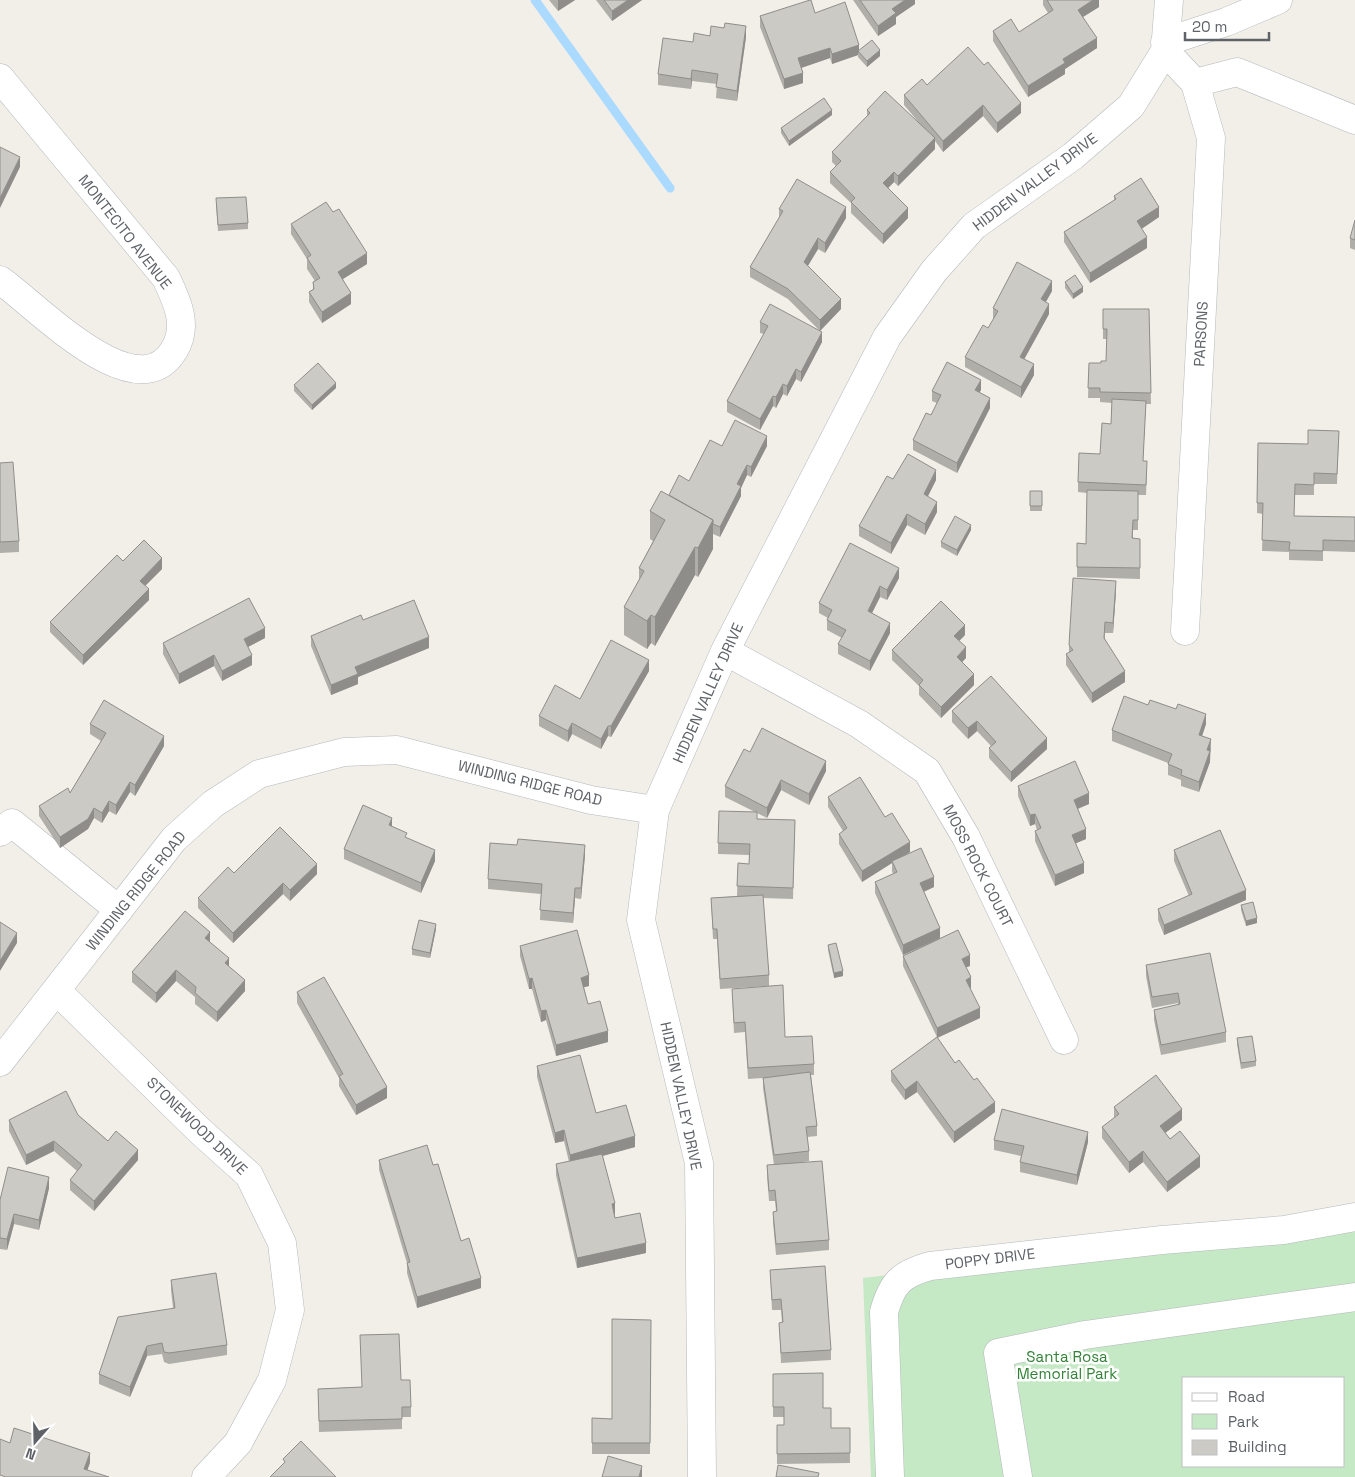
<svg xmlns="http://www.w3.org/2000/svg" width="1355" height="1477" font-family="'Space Grotesk',sans-serif">
<style>
.green{fill:#c5e8c5;fill-rule:evenodd}
.lines{fill:none;stroke-linecap:round;stroke-linejoin:round}
.stream{stroke:#aadaff;stroke-width:9}
.minor-casing{stroke:#b5b8bc;stroke-width:29}
.minor{stroke:#fff;stroke-width:28}
.wall{fill:#afaea9}
.shaded-wall{fill:#8f8d8a}
.building{fill:#cccac5;stroke:#8f8d8a}
.labels{text-anchor:middle;stroke-width:5;stroke-linejoin:round;paint-order:stroke}
.street-label{font-size:15px;fill:#5f6368;stroke:#fff}
.park-label{font-size:15px;fill:#348238;stroke:#fff}
</style>
<rect width="100%" height="100%" fill="#f1efe8"/>
<!-- green -->
<path class="green" d="M1355 1232V1477H871L863 1278 1123 1248ZM1184 1378H1344V1466H1184Z"/>
<g class="lines">
<!-- stream -->
<path class="stream" d="M535 0 670 188"/>
<defs>
<path id="minor" d="M1165 42 1226 22 1278 0
M1165 51 1195 83 1211 138 1185 631
M0 78 166 278C177 301 189 326 174 350 137 413 35 304 0 280
M1195 83 1237 72 1355 120
M725 651 859 724 927 771 966 837 1064 1040
M0 832 12 823 119 910
M57 991 200 1131 249 1175 282 1243 290 1310 272 1380 238 1443 206 1477
M0 1062 174 839 213 804 259 774 344 752 397 750 591 800 655 810
M702 1477 699 1163 641 920 655 810 725 651 887 337 934 271 974 226 1073 156 1131 106 1165 51 1169 0
M890 1477 884 1312C892 1283 901 1274 930 1266L1162 1240 1284 1230 1355 1217
M1018 1477 998 1353 1085 1335 1355 1297"/>
</defs>
<!-- minor casing -->
<use href="#minor" class="minor-casing"/>
<!-- minor -->
<use href="#minor" class="minor"/>
</g>
<!-- wall -->
<path class="wall" d="M549 0H575L558 11Z
M596 0H642L612 21Z
M853 0H915V4L896 17V24L878 36Z
M1043 0H1099V7L1083 17 1097 48 1065 69V74L1028 97 993 41V31L1019 32 1048 13 1043 5Z
M815 13 859 51 880 56 867 67 858 57V55L832 64 830 58 801 68 803 83 784 89 760 27V16Z
M710 36 746 37 737 101 716 98 717 84 692 81 691 89 658 85V74L693 42Z
M927 85 1021 113 997 133 983 116 943 152 935 141V149L898 186 894 182 888 188 908 218 883 244 851 213V203L830 183V172L836 166 832 162V152L867 117V110L921 125 904 105V95Z
M832 115 789 146 781 133V128Z
M1114 196 1159 217 1141 229 1147 248 1090 283 1064 242V232L1114 201Z
M216 204 248 223V229L218 231Z
M779 209 846 218 825 253 818 249 808 266 841 309 820 331 788 299 750 277V267L779 218Z
M1355 220V250L1350 248V238Z
M291 224 367 264 343 279 351 304 322 323 309 302V292L313 289V282L315 281 307 269V259L291 234Z
M1065 282 1083 292 1073 299 1065 288Z
M1052 291 1046 302 1049 314 1024 359 1034 375 1021 398 965 367V357L988 328 994 319 993 318V308Z
M1103 309H1149L1151 404H1146L1143 461 1147 471 1146 495H1138V530H1133V538L1140 539V579L1077 577V543L1086 544 1087 493 1078 492V482L1100 454 1111 424 1112 403 1100 402V398H1088L1089 363H1101L1106 361 1107 339H1103Z
M760 322 822 342 801 382 796 379 787 396 783 394 776 408 773 406 760 430 727 412V401L764 334 760 333Z
M294 385 336 388 312 410 294 391Z
M981 390 979 392 990 408 957 473 913 450V440L931 415 937 403 932 401V391Z
M1339 431 1337 484H1314V495H1295L1294 516 1355 517V552L1323 551V561L1289 560V552L1262 551 1263 514 1257 513 1258 443 1308 444Z
M722 446H767L751 477 747 475 741 488V496L720 537 713 534V549L698 577 695 575 655 646 651 643 647 649 624 635V607L639 580V568L653 541 650 539V511L669 495 689 481Z
M0 463 19 541V552L0 553Z
M893 479 936 480 928 496 937 512 925 535 907 525 891 554 859 536V526Z
M1030 491H1042V511H1030Z
M971 530 957 556 941 547V542Z
M123 561 162 569 145 586 149 600 83 665 50 632V622Z
M899 578 887 600 880 597 872 613 890 633 870 671 838 654V644L842 638 827 630V620L828 618 819 613V603Z
M1116 591 1113 633H1105V639L1125 682 1092 703 1066 665V654L1069 653V645Z
M363 620 429 648 358 677V684L331 695 311 646V636Z
M965 635 959 641 966 658 962 662 974 685 941 718 919 695V686L892 660V650Z
M265 638 248 647 252 665 222 681 214 666 179 684 163 654V643Z
M649 671 611 737 608 736 601 749 572 734 568 742 539 726V716Z
M1148 705 1206 724 1202 736 1211 749 1210 752V762L1199 792 1181 786V780L1168 775V763L1112 741V730Z
M952 711 1047 749 1011 782 989 758V748L991 746 977 731 968 739 952 722Z
M90 724 164 746 135 796 130 792 116 815 109 811 102 823 94 818 88 829 60 848 39 816V806L70 793 101 741 90 734Z
M750 752 826 771 809 805 781 790 767 818 757 813V819L795 820 793 899 763 898 769 975V986L720 989 717 939H713L711 898 737 896 738 863 749 864V855L718 854V843L755 812 725 797V786Z
M1018 786 1089 804 1078 809 1086 839 1076 843 1084 873 1055 886 1035 841V831L1037 830 1035 824 1030 826 1018 796Z
M828 797 885 817 910 852 903 856 934 887 924 892 940 938 970 966 966 967 971 988H970L980 1018 937 1038 955 1063 995 1112 954 1143 917 1092 905 1100 891 1081V1071L937 1037 903 966V956L925 945 903 955 875 893V882L893 874 892 871V863L862 882 839 844V834L843 831 828 807Z
M392 827 435 861 421 893 344 859V849Z
M1174 850 1246 900 1164 935 1158 920V909L1189 896 1174 861Z
M585 855 581 899 575 898 573 923 540 920 541 894 488 889V879Z
M234 873 317 874 290 901 283 894 233 943 198 908V898Z
M1241 905 1257 923 1246 926 1241 910Z
M436 929 430 958 412 955V949Z
M210 942 229 967 245 991 217 1022 195 1004V997L176 981 156 1003 132 982V972Z
M828 945 843 976 834 978 828 950Z
M520 946 589 986 584 987 588 1004 608 1042 556 1056 546 1020 541 1022 532 989H529L520 956Z
M1146 965 1226 1032V1042L1161 1055 1154 1020V1010L1178 1005V1003L1152 1008 1146 976Z
M732 989 814 1064V1075H811L817 1126V1136L807 1137 809 1151V1161L791 1164 829 1240V1250L776 1255 773 1222V1212L776 1211 775 1201H769L767 1176V1165H774L763 1088V1078L748 1079 745 1032 734 1033Z
M297 992 387 1098 356 1115 339 1086V1078L297 1003Z
M1237 1038 1256 1061V1066L1241 1069 1237 1044Z
M537 1066 596 1113 635 1147 602 1156 615 1214H614L615 1218 646 1253 577 1268 556 1175V1164L569 1162 564 1141 555 1143 537 1077Z
M1114 1107 1182 1120 1165 1133 1170 1139 1200 1167 1167 1192 1143 1162 1129 1173 1102 1138V1127L1114 1118Z
M78 1115 108 1141 138 1160 94 1211 70 1190V1180L77 1171 54 1151 26 1165 9 1131V1120Z
M994 1140 1088 1142 1077 1185 1020 1172V1162L1021 1156 994 1150Z
M379 1160 433 1165 461 1241 481 1288 417 1308 407 1273V1263L379 1170Z
M49 1188 39 1230 14 1224 7 1250 0 1249V1200Z
M770 1270 831 1350V1360L781 1363 779 1323 782 1322 781 1310H772Z
M171 1280 227 1345V1355L169 1364 164 1362 162 1354 147 1356 130 1397 99 1384V1374L173 1308 171 1290Z
M651 1320 650 1454H592V1418L612 1419Z
M773 1374 823 1408 831 1428H850V1463L777 1464V1425H784V1417H773Z
M401 1380 411 1407V1417H402V1429L319 1432 318 1389 361 1387Z"/>
<!-- shaded-wall -->
<path class="shaded-wall" d="M558 0H575L558 11Z
M628 0H642L612 21V11Z
M905 0H915V4L896 17V24L878 36V26L892 9Z
M1093 0H1099V7L1078 20V10Z
M746 26V37L737 101V91Z
M1097 38V48L1065 69V74L1028 97V86L1063 59Z
M859 45V53L858 51V55L832 64V54Z
M830 48V58L798 69V58Z
M880 50V56L867 67V61Z
M692 70V81L691 89V79Z
M803 73V83L784 89V79Z
M1021 103V113L997 133V123Z
M983 105V116L943 152V141Z
M832 110V115L789 146V141Z
M935 138V149L898 186V176Z
M20 157V167L0 208V198Z
M894 172V182L883 193V183Z
M846 207V218L825 253V243Z
M1159 207V217L1137 232V221Z
M908 208V218L883 244V234Z
M1147 237V248L1090 283V273Z
M818 238V249L804 272V262Z
M367 253V264L338 282V272Z
M1052 281V291L1041 310V299Z
M1083 287V292L1073 299V294Z
M351 293V304L322 323V312Z
M841 299V309L820 331V320Z
M1049 304V314L1020 367V357Z
M822 332V342L801 382V372Z
M1034 364V375L1021 398V387Z
M796 369V379L787 396V386Z
M981 380V390L975 400V390Z
M336 383V388L312 410V405Z
M783 384V394L776 408V397Z
M773 396V406L760 430V419Z
M990 398V408L957 473V463Z
M767 436V446L751 477V467Z
M747 465V475L741 488V496L720 537V527L737 484Z
M936 470V480L924 504V494Z
M937 502V512L925 535V524Z
M907 514V525L891 554V543Z
M713 520V549L698 577V548Z
M971 525V530L957 556V550Z
M695 547V575L655 646V617Z
M162 558V569L140 591V581Z
M899 568V578L887 600V590Z
M1116 581V591L1113 633V623Z
M880 586V597L868 621V611Z
M149 589V600L83 665V655Z
M651 615V643L647 649V621Z
M890 623V633L870 671V661Z
M965 625V635L954 646V636Z
M265 628V638L244 649V639Z
M429 637V648L358 677V684L331 695V685L355 667Z
M966 647V658L957 667V657Z
M214 655V666L179 684V674Z
M252 655V665L222 681V671Z
M649 660V671L611 737V726Z
M1125 671V682L1092 703V693Z
M974 674V685L941 718V707Z
M1206 714V724L1199 745V735Z
M977 721V731L968 739V728Z
M572 723V734L568 742V731Z
M608 726V736L601 749V739Z
M164 736V746L135 796V785Z
M1047 738V749L1011 782V772Z
M1211 739 1210 762 1199 792V782L1207 750Z
M826 761V771L809 805V794Z
M781 780V790L767 818V808Z
M130 782V792L116 815V805Z
M1089 793V804L1074 810V800Z
M109 801V811L102 823V813Z
M94 808V818L88 829 60 848V837Z
M1035 814V824L1030 826V815Z
M392 818V828L389 825Z
M1086 829V839L1072 845V835Z
M910 842V852L893 862 892 861V863L862 882V871Z
M585 845V855L581 899V888Z
M435 850V861L421 893V883Z
M1084 863V873L1055 886V875Z
M317 864V874L290 901V890Z
M934 877V887L920 893V883Z
M283 883V894L233 943V933Z
M575 888V898L573 923V913Z
M1246 890V900L1164 935V925Z
M1257 918V923L1246 926V921Z
M436 924V929L430 958V953Z
M940 928V938L903 955V945Z
M210 932V943L205 938Z
M17 933V943L0 971V961Z
M970 955V966L962 969V959Z
M229 958V969L225 963Z
M176 970V981L156 1003V993Z
M843 971V976L834 978V973Z
M589 975V986L581 988V978Z
M971 977V988L966 990V980Z
M532 978V989H529V979Z
M245 980V991L217 1022V1012Z
M980 1008V1018L937 1038V1028Z
M546 1010V1020L541 1022V1011Z
M608 1031V1042L556 1056V1045Z
M917 1081V1092L905 1100V1090Z
M387 1087V1098L356 1115V1105Z
M995 1102V1112L954 1143V1132Z
M1182 1109V1120L1160 1137V1126Z
M564 1130V1141L555 1143V1133Z
M1088 1132V1142L1077 1185V1175Z
M635 1136V1147L570 1165V1155Z
M54 1141V1151L26 1165V1155Z
M138 1150V1160L94 1211V1201Z
M1143 1151V1162L1129 1173V1162Z
M1200 1156V1167L1167 1192V1182Z
M49 1177V1188L39 1230V1220Z
M615 1203V1214L612 1215V1204Z
M14 1214V1224L7 1250V1239Z
M646 1243V1253L577 1268V1258Z
M481 1278V1288L417 1308V1297Z
M147 1346V1356L130 1397V1387Z
M90 1453V1463L85 1477 84 1469Z
M642 1466V1477H639Z"/>
<!-- building -->
<path class="building" d="M604 0H628L612 11Z
M810 0H811L815 13 845 2 859 45 832 54 830 48 798 58 803 73 784 79 760 16Z
M860 0H905L892 9 896 13 878 26Z
M1047 0H1093L1078 10 1097 38 1063 59 1065 63 1028 86 993 31 1011 19 1019 32 1053 10Z
M725 23 746 26 737 91 716 87 718 74 692 70 691 79 658 74 663 38 693 42 694 33 710 36 711 26 724 28Z
M872 40 880 50 867 61 858 51Z
M968 47 984 65 988 62 1021 103 997 123 983 105 943 141 904 95 922 79 927 85Z
M885 91 935 138 898 176 894 172 883 183 908 208 883 234 851 202 855 198 830 172 841 161 832 152 870 113 867 110Z
M824 98 832 110 789 141 781 128Z
M0 147 20 157 0 198Z
M1141 178 1159 207 1137 221 1147 237 1090 273 1064 232 1116 199 1114 196Z
M797 179 846 207 825 243 818 238 804 262 841 299 820 320 788 289 750 267 783 211 779 209Z
M246 197 248 223 218 225 216 198Z
M326 202 333 212 339 209 367 253 338 272 351 293 322 312 309 292 314 289 313 282 320 278 307 258 311 255 291 224Z
M1355 220V240L1350 238Z
M1017 262 1052 281 1041 299 1049 304 1020 357 1034 364 1021 387 965 357 983 325 988 328 998 311 993 308Z
M1075 275 1083 287 1073 294 1065 282Z
M770 304 822 332 801 372 796 369 787 386 783 384 776 397 773 396 760 419 727 401 768 326 760 322Z
M1103 309H1149L1151 393 1100 392V388H1088L1089 363H1101V361H1106L1107 329H1103Z
M947 362 981 380 975 390 990 398 957 463 913 440 926 413 931 415 941 395 932 391Z
M318 363 336 383 312 405 294 385Z
M1112 399 1146 401 1143 461H1147L1146 485 1078 482 1079 453 1100 454 1102 423 1111 424Z
M735 420 767 436 751 467 747 465 737 484 741 486 720 527 713 524V520L669 495 679 475 689 481 710 440 722 446Z
M1308 430 1339 431 1337 474 1314 473V485L1295 484 1294 516 1355 517V541L1323 540V551L1289 550 1290 542 1262 540 1263 503H1257L1258 443 1308 444Z
M908 454 936 470 924 494 937 502 925 524 907 514 891 543 859 526 887 476 893 479Z
M13 462 19 541 0 542V463Z
M1087 490 1138 491V520H1133L1132 538 1140 539V568L1077 567V543L1086 544Z
M661 491 713 520 698 548 695 547 655 617 651 615 647 621 624 607 644 571 639 568 665 520 650 511Z
M1030 491H1042V506H1030Z
M955 516 971 525 957 550 941 542Z
M144 540 162 558 140 581 149 589 83 655 50 622 117 555 123 561Z
M850 543 899 568 887 590 880 586 868 611 890 623 870 661 838 644 846 630 827 620 832 610 819 603Z
M1073 578 1116 581 1113 623 1105 622 1104 638 1125 671 1092 693 1066 654 1073 650 1069 645Z
M249 598 265 628 244 639 252 655 222 671 214 655 179 674 163 643Z
M414 600 429 637 355 667 358 674 331 685 311 636 361 615 363 620Z
M941 601 965 625 954 636 966 647 957 657 974 674 941 707 919 685 923 680 892 650Z
M611 640 649 660 611 726H608L601 739 572 723 568 731 539 716 555 685 580 699Z
M991 676 1047 738 1011 772 989 748 996 742 977 721 968 728 952 711Z
M1124 696 1148 705 1150 700 1176 709 1178 704 1206 714 1199 735 1211 739 1207 750 1210 751 1199 782 1181 775 1182 770 1168 764 1172 754 1112 730Z
M104 700 164 736 135 785 130 782 116 805 109 801 102 813 94 808 88 819 60 837 39 806 68 788 70 793 106 733 90 724Z
M762 728 826 761 809 794 781 780 767 808 725 786 744 749 750 752Z
M1075 761 1089 793 1074 800 1086 829 1072 835 1084 863 1055 875 1035 831 1041 828 1035 814 1030 815 1018 786Z
M860 777 885 817 892 813 910 842 862 871 839 834 847 828 828 797Z
M363 805 392 818 389 825 407 833 405 837 435 850 421 883 344 849Z
M719 811 757 812V819L795 820 793 888 737 886 738 863 749 864 750 844 718 843Z
M280 827 317 864 290 890 283 883 233 933 198 898 228 867 234 873Z
M1220 830 1246 890 1164 925 1158 909 1192 894 1174 850Z
M518 839 585 845 581 888H575L573 913 540 910 542 884 488 879 490 843 517 845Z
M921 848 934 877 920 883 940 928 903 945 875 882 897 872 892 861Z
M763 895 769 975 720 979 717 929H713L711 898Z
M1253 902 1257 918 1246 921 1241 905Z
M185 911 210 932 205 938 229 958 225 963 245 980 217 1012 195 993 196 987 176 970 156 993 132 972Z
M419 920 436 924 430 953 412 949Z
M0 922 17 933 0 961Z
M577 930 589 975 581 978 588 1004 600 1001 608 1031 556 1045 546 1010 541 1011 532 978 529 979 520 946Z
M958 930 970 955 962 959 971 977 966 980 980 1008 937 1028 903 956Z
M836 943 843 971 834 973 828 945Z
M1210 953 1226 1032 1161 1045 1154 1010 1180 1004 1178 993 1152 997 1146 965Z
M324 977 387 1087 356 1105 339 1076 343 1074 297 992Z
M783 985 785 1037 812 1036 814 1064 748 1068 745 1022 734 1023 732 989Z
M1252 1036 1256 1061 1241 1063 1237 1038Z
M937 1037 955 1063 959 1060 974 1080 977 1078 995 1102 954 1132 917 1081 905 1090 891 1071Z
M580 1055 596 1113 626 1105 635 1136 570 1155 564 1130 555 1133 537 1066Z
M810 1072 817 1126 806 1127 809 1151 774 1155 763 1078Z
M1156 1075 1182 1109 1160 1126 1170 1139 1180 1131 1200 1156 1167 1182 1143 1151 1129 1162 1102 1127 1119 1114 1114 1107Z
M66 1091 78 1115 108 1141 116 1131 138 1150 94 1201 70 1180 82 1165 54 1141 26 1155 9 1120Z
M1002 1109 1088 1132 1077 1175 1020 1162 1024 1146 994 1140Z
M427 1145 433 1165 438 1164 461 1241 469 1238 481 1278 417 1297 407 1263 410 1262 379 1160Z
M602 1154 615 1203 612 1204 615 1218 640 1213 646 1243 577 1258 556 1164Z
M822 1161 829 1240 776 1244 773 1212 777 1211 775 1190 769 1191 767 1165Z
M8 1167 49 1177 39 1220 14 1214 7 1239 0 1238V1200Z
M825 1266 831 1350 781 1353 779 1323 783 1322 781 1299 772 1300 770 1270Z
M216 1273 227 1345 169 1353 164 1352 162 1343 147 1346 130 1387 99 1374 118 1317 175 1308 171 1280Z
M612 1319 651 1320 650 1443H592V1418L612 1419Z
M399 1334 401 1380H410L411 1407H402V1419L319 1421 318 1389 362 1387 360 1335Z
M823 1373V1408H831V1428H850V1453L777 1454V1425H784V1407H773V1374Z
M14 1428 90 1453 84 1469 109 1477H6L0 1475V1439L10 1443Z
M301 1441 336 1477H270L285 1462 283 1459Z
M608 1456 642 1466 639 1477H602Z
M778 1465 819 1473 818 1477H776Z"/>
<g class="labels">
<!-- street labels -->
<g class="street-label">
<text transform="translate(1035 182) rotate(-37)" y="5">HIDDEN VALLEY DRIVE</text>
<text transform="translate(125 232) rotate(52)" y="5">MONTECITO AVENUE</text>
<text transform="translate(1201 334) rotate(-87)" y="5">PARSONS</text>
<text transform="translate(708 693) rotate(-66)" y="5">HIDDEN VALLEY DRIVE</text>
<text transform="translate(530 783) rotate(14)" y="5">WINDING RIDGE ROAD</text>
<text transform="translate(978 866) rotate(63)" y="5">MOSS ROCK COURT</text>
<text transform="translate(136 891) rotate(-51)" y="5">WINDING RIDGE ROAD</text>
<text transform="translate(681 1096) rotate(78)" y="5">HIDDEN VALLEY DRIVE</text>
<text transform="translate(197 1126) rotate(44)" y="5">STONEWOOD DRIVE</text>
<text transform="translate(990 1259) rotate(-7)" y="5">POPPY DRIVE</text>
</g>
<!-- park labels -->
<g class="park-label">
<text x="1067" y="1362">Santa Rosa<tspan x="1067" dy="17">Memorial Park</tspan></text>
</g>
</g>
<!-- legend -->
<rect x="1182" y="1377" width="162" height="90" fill="#ffffff" stroke="#bfc1c3"/>
<rect x="1192" y="1393" width="25" height="8" fill="#ffffff" stroke="#bfc1c3"/>
<text x="1228" y="1402" font-size="15" fill="#5f6368">Road</text>
<rect x="1192" y="1414" width="25" height="15" fill="#c5e8c5" stroke="#bfc1c3"/>
<text x="1228" y="1427" font-size="15" fill="#5f6368">Park</text>
<rect x="1192" y="1440" width="25" height="15" fill="#cccac5" stroke="#bfc1c3"/>
<text x="1228" y="1452" font-size="15" fill="#5f6368">Building</text>
<!-- north arrow -->
<g transform="translate(35 1442) rotate(200)" stroke="#ffffff" stroke-width="4" paint-order="stroke">
<path d="M0-4L9 19L0 12L-9 19Z" fill="#5f6368"/>
<text y="-8" font-size="14" font-weight="bold" text-anchor="middle" fill="#5f6368">N</text>
</g>
<!-- scale -->
<path d="M1185 32v8h84v-8" fill="none" stroke="#5f6368" stroke-width="2.5"/>
<text x="1192" y="32" font-size="15" fill="#5f6368" stroke="#ffffff" stroke-width="4" paint-order="stroke">20 m</text>
</svg>
